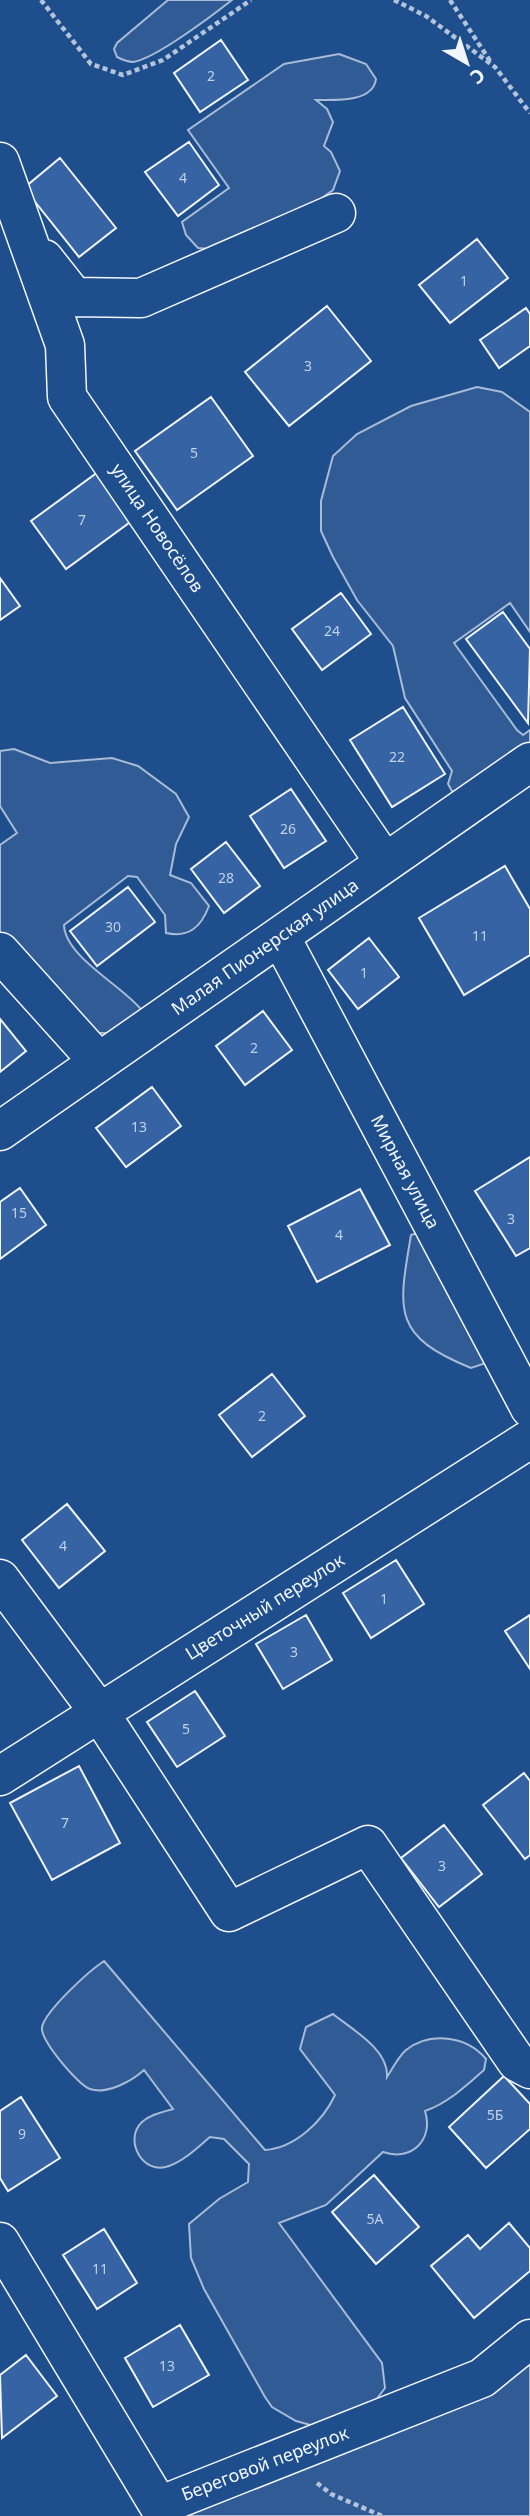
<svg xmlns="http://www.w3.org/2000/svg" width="530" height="2516" font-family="'Noto Sans',sans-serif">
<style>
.green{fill:#305b95;stroke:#a8bbd7;stroke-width:2}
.building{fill:#3563a3;stroke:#f2f6ff;stroke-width:2}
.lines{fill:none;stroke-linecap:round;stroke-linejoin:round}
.minor-casing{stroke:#f2f6ff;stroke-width:41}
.path{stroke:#b3c4dc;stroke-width:4.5;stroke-dasharray:5 3.5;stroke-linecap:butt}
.minor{stroke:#1f4e8c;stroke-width:38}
.labels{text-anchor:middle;stroke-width:5;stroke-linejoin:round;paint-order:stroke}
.number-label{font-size:14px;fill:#c3d1e8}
.street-label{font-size:18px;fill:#f2f6ff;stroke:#1f4e8c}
</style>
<rect width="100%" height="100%" fill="#1f4e8c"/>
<!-- green -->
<path class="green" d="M168 0H232C213 15 155 59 133 62 127 62 121 59 117 57L114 49 117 43Z
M339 54 366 64 376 79C373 103 334 100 316 100L327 109 333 122 324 146 331 152 340 171 333 190 319 200 210 249 198 248 186 235 182 222 229 188 188 130 284 64Z
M477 387 502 392 530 412V632L510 603 454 643 517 730 523 735 530 730V749L457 800 448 784 452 771 405 698 393 646 357 600 333 557 321 531V501L333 456 357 434 411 406Z
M14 749 50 763 112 758 138 766 176 794 189 817 176 844 170 875 191 883 209 906C201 927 189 938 166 933L165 915 137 877 128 876 64 925C65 958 128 989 143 1012L108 1033H94L0 943V845L17 833 0 806V751Z
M421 1232 486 1363 471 1368C392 1336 398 1311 411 1235Z
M104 1961 265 2150C295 2148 323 2121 335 2095L300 2049 306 2027 333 2014C353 2030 389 2050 387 2077 393 2068 398 2057 406 2050 430 2031 467 2036 486 2059L484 2070C466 2086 448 2103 425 2111 434 2139 412 2162 383 2152L326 2205 279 2223 382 2363 385 2388 376 2400 314 2426 296 2421 272 2407 265 2397 204 2289 191 2258 189 2224 219 2199 248 2182 249 2164 224 2139 210 2137C198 2147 184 2161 169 2166 143 2176 123 2140 142 2122 151 2114 163 2112 173 2109L144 2070C133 2080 108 2095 90 2089 78 2085 40 2040 42 2027 46 2010 89 1971 104 1961Z
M530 2349V2516H164Z"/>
<!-- building -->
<path class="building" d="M221 40 248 80 200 112 174 73Z
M189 142 219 185 178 216 145 172Z
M60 158 116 228 79 257 24 188Z
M477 239 508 278 450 323 419 285Z
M327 306 371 361 289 426 245 372Z
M526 308 530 314V346L499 368 480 340Z
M211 397 253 456 177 510 135 451Z
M98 472 133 520 66 569 31 521Z
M0 578 20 606 0 620Z
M341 593 371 634 322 670 292 629Z
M503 612 530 649 528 723 466 639Z
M403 707 445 774 392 807 350 740Z
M291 789 326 841 284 868 250 816Z
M226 842 260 886 224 913 191 869Z
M505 866 530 909V955L464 995 419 918Z
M128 887 155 922 97 966 70 931Z
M369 938 399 977 358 1009 328 970Z
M263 1011 292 1050 245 1085 216 1046Z
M0 1019 26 1051 0 1072Z
M152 1087 181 1126 126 1167 96 1128Z
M530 1157V1248L516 1256 475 1191Z
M20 1188 46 1225 0 1259V1202Z
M360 1189 390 1245 317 1282 288 1226Z
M272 1374 305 1416 252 1457 219 1415Z
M67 1504 105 1551 59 1588 22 1540Z
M396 1560 424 1604 371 1638 343 1593Z
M306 1615 332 1660 283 1689 256 1644Z
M530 1615V1669L505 1631Z
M195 1691 225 1736 177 1767 147 1722Z
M79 1766 120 1843 52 1880 10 1803Z
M524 1773 530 1781V1855L525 1859 483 1805Z
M444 1825 482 1874 439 1907 401 1858Z
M504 2076 530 2104V2129L486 2168 449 2127Z
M21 2097 60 2158 8 2191 0 2178V2111Z
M374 2175 419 2227 376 2264 332 2212Z
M509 2223 530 2248V2271L474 2318 431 2266 468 2235 480 2249Z
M104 2229 137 2283 97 2309 63 2255Z
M180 2325 209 2375 153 2407 125 2358Z
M26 2355 57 2396 2 2438 0 2375Z"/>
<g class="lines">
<defs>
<path id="minor" d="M0 162 65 345 67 397 385 863
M44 259 74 297 141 298 336 213
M280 936 530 1408
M0 952 99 1062
M0 1131 530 762
M0 1579 99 1712 229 1912 368 1845 517 2062 530 2069
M0 1776 530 1439
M0 2242 159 2506 482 2378 530 2339"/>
</defs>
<!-- minor casing -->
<use href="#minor" class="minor-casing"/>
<!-- path -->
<path class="path" d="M41 0 91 64 123 75 163 60 251 0
M394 0 426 16 495 67 530 113
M450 0 492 64
M317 2483 331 2494 382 2516"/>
<!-- minor -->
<use href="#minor" class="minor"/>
</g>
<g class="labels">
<!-- number labels -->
<g class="number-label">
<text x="211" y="81">2</text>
<text x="183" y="183">4</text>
<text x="464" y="286">1</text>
<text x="308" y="371">3</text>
<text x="194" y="458">5</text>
<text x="82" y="525">7</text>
<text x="332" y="636">24</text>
<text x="397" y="762">22</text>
<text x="288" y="834">26</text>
<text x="226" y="883">28</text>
<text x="113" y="932">30</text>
<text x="480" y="941">11</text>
<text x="364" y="978">1</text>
<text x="254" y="1053">2</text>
<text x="139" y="1132">13</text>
<text x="19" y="1218">15</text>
<text x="511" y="1224">3</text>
<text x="339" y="1240">4</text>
<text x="262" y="1421">2</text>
<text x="63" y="1551">4</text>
<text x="384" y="1604">1</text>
<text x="294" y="1657">3</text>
<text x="186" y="1734">5</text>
<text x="65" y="1828">7</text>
<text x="442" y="1871">3</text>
<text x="495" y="2120">5Б</text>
<text x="22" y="2139">9</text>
<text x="375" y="2224">5А</text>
<text x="100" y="2274">11</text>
<text x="167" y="2371">13</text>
</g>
<!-- street labels -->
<g class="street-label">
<text transform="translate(157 528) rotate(56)" y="6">улица Новосёлов</text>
<text transform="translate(265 947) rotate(-35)" y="6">Малая Пионерская улица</text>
<text transform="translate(405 1172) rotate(62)" y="6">Мирная улица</text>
<text transform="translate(265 1607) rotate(-32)" y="6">Цветочный переулок</text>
<text transform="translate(265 2464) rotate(-21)" y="6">Береговой переулок</text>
</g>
</g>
<!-- north arrow -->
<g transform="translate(467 63) rotate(141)" stroke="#1f4e8c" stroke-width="5" paint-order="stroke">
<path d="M0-5L12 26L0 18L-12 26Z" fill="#f2f6ff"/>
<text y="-10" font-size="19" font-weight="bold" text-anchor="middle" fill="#f2f6ff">С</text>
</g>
</svg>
